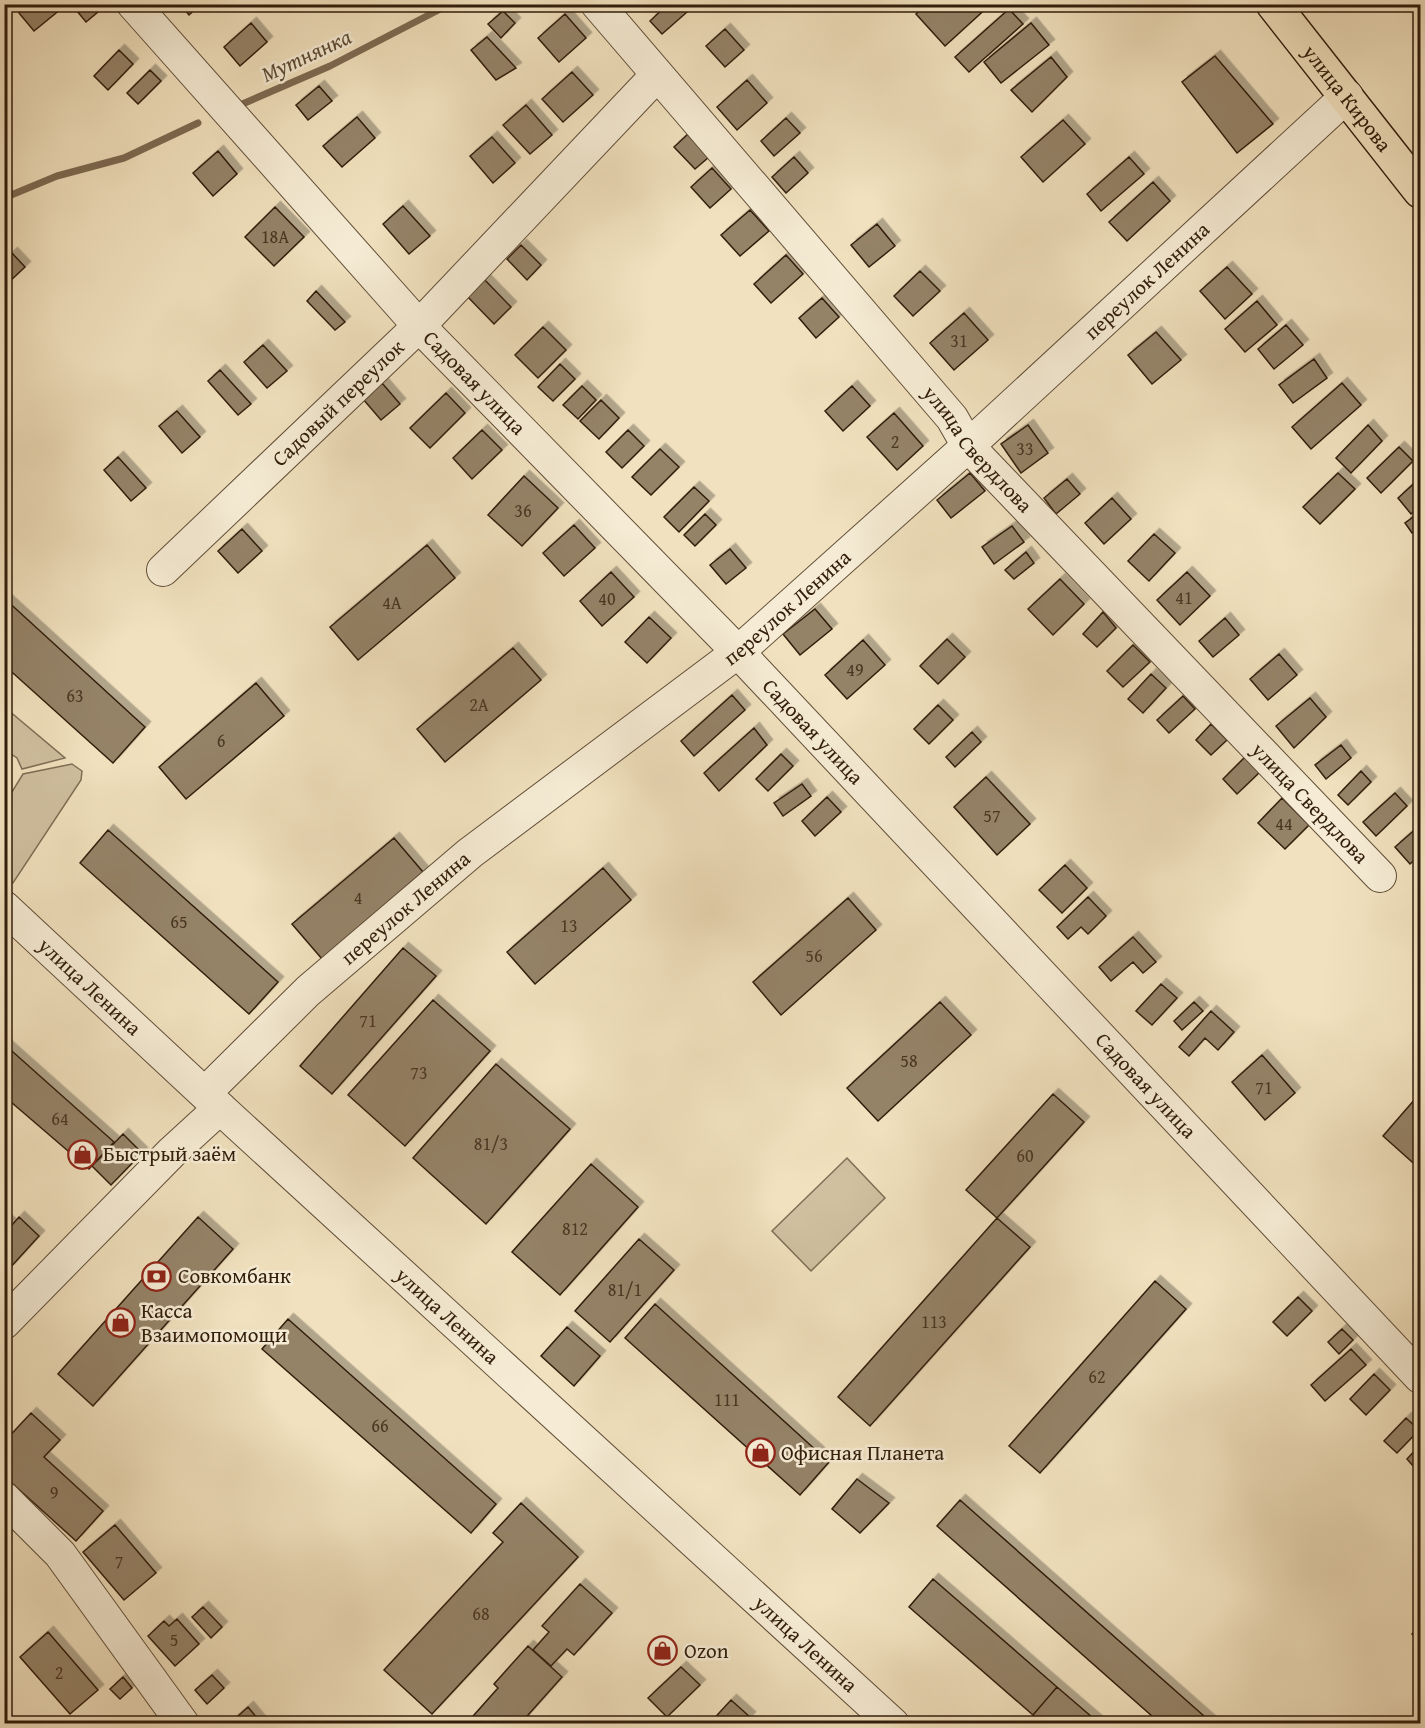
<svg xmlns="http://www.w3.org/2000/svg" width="1425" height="1728" font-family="'Gentium Book Plus',serif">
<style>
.green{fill:#d0c0a0;stroke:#806e56;stroke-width:1.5}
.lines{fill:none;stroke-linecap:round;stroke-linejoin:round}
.stream{stroke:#7d6a52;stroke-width:7}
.building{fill:#958368;stroke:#311d0b;stroke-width:1.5;filter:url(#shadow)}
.minor-casing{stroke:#614e38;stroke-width:34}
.major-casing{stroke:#311d0b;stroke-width:36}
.minor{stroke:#f6ecd5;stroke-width:32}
.major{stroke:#f1e1be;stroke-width:33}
.labels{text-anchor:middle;stroke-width:5;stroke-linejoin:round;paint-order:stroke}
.number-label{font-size:18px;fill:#4a3622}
.street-label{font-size:21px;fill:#311d0b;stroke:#f6ecd5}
.poi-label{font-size:21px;fill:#311d0b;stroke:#f6ecd5;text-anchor:start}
.water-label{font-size:22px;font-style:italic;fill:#5d4a34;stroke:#f6ecd5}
</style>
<defs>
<filter id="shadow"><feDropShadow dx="5.5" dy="-5.5" stdDeviation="0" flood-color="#0004"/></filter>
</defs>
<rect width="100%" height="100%" fill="#f1e1be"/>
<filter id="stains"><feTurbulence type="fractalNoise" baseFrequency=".00333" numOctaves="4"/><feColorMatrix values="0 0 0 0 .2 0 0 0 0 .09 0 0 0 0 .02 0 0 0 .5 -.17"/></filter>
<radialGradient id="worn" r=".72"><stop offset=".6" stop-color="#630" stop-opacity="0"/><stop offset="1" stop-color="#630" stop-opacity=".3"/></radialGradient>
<!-- green -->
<path class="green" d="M8 710 65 758 22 769 17 758 5 750Z
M72 764 82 771 81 780 13 883 5 886V795L12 792 23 774Z
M847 1158 885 1198 811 1271 772 1231Z"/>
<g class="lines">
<!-- stream -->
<path class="stream" d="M240 105 330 66 450 4
M4 198 57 176 124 158 198 123"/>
</g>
<!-- building -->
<path class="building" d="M29 4H67L34 31 19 13Z
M85 4H94L99 11 86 22 77 11Z
M180 4H201L189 15Z
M668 4H680L687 12 662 34 650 21Z
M927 4H991L945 46 916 14Z
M1009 9 1023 24 969 72 955 57Z
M503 11 515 23 501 38 488 24Z
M565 14 586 38 559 62 538 38Z
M251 23 267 42 240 66 224 47Z
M1031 23 1049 45 1001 83 984 62Z
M725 29 744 50 725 67 706 46Z
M487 37 516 68 496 80 471 50Z
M119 50 133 64 108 90 94 76Z
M1215 56 1273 124 1237 153 1182 82Z
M1051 57 1067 77 1032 112 1011 90Z
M150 70 161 81 138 104 127 93Z
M572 72 593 95 563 122 542 99Z
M747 80 767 103 737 130 717 107Z
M319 86 332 101 308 120 296 105Z
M526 105 552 135 530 154 503 125Z
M357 117 375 138 342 167 323 146Z
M786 118 800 133 774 156 761 141Z
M1063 120 1085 144 1043 182 1021 157Z
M688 134 709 157 695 169 674 147Z
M492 137 515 163 493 183 470 156Z
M218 151 237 174 213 196 193 173Z
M794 157 808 173 786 193 772 177Z
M1129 157 1144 174 1101 211 1087 194Z
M712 168 731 189 710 208 691 187Z
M1153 182 1170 201 1127 241 1109 222Z
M403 206 430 236 409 254 383 224Z
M275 207 304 237 274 266 245 237Z
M750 210 769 231 740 256 721 235Z
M877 224 895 246 869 267 851 245Z
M521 245 541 265 527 280 507 259Z
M12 253 25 267 9 282 4 277V260Z
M786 255 803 274 771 303 754 284Z
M1227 267 1252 294 1225 319 1200 291Z
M920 271 940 291 913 316 894 296Z
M482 277 511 307 494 324 465 294Z
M316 291 345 322 335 330 307 301Z
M822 298 839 317 816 338 799 318Z
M1257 301 1277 325 1245 352 1225 329Z
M964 313 988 340 954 370 930 343Z
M1286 325 1303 345 1274 369 1258 349Z
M543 327 566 350 538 378 515 355Z
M1156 332 1181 360 1152 384 1128 355Z
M263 345 287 371 267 388 244 362Z
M1314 359 1327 378 1293 403 1279 385Z
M560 364 575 379 553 401 538 387Z
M220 370 251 404 238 415 208 381Z
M382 383 400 404 381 420 363 399Z
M1342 383 1361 405 1311 449 1292 427Z
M582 386 596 400 578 419 563 405Z
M852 386 870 406 843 431 825 411Z
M446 393 465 413 430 448 410 428Z
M601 400 619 418 599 439 580 421Z
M177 411 200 437 182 453 159 426Z
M894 413 923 446 897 470 867 437Z
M1028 425 1048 453 1021 473 1001 444Z
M1368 425 1382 441 1351 473 1336 458Z
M482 430 502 450 472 479 453 458Z
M628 430 644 446 622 468 606 452Z
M1399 447 1413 461 1381 493 1367 478Z
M660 449 679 467 651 495 632 477Z
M118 457 146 488 131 501 104 470Z
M970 473 985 491 951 518 937 500Z
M1338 473 1355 489 1320 524 1303 507Z
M524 476 558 508 522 546 488 515Z
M1420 478V506L1411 514 1398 498Z
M1067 479 1080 494 1056 514 1044 498Z
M694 487 709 501 679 532 664 517Z
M1112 498 1131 519 1104 544 1085 523Z
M1420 512V527L1412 533 1405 523Z
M705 514 716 525 695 546 684 535Z
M574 525 595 548 564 576 543 553Z
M1012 526 1024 542 994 564 982 547Z
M242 529 262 551 238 573 218 551Z
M1154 534 1175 553 1149 581 1128 561Z
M427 545 455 578 358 660 330 627Z
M730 549 746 568 726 584 710 565Z
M1026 552 1034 563 1014 579 1005 570Z
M611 572 634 597 602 626 580 601Z
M1187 572 1210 596 1180 625 1157 600Z
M1060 579 1084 604 1053 635 1028 609Z
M4 598 145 727 113 763 4 665Z
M815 609 832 629 800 655 783 634Z
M1103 612 1116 628 1097 647 1083 634Z
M649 617 671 638 647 663 625 642Z
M1225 618 1239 635 1213 657 1199 641Z
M947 639 965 657 938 684 920 666Z
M863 640 885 665 847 699 825 675Z
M1133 645 1150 662 1123 687 1107 671Z
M513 648 541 680 445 762 417 729Z
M1279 654 1297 675 1268 700 1250 679Z
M1151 674 1166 688 1143 713 1128 699Z
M256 683 284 716 186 799 159 767Z
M732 695 745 710 694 756 681 741Z
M1183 696 1195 709 1169 733 1157 720Z
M1310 698 1326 717 1294 748 1276 726Z
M938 705 953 720 929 744 914 729Z
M1211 724 1227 740 1211 755 1196 740Z
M754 728 767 745 719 791 704 773Z
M972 732 981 742 955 767 946 757Z
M1341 745 1351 758 1326 779 1315 765Z
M781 754 793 766 768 791 756 779Z
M1246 756 1261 771 1237 794 1223 779Z
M1361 771 1371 782 1348 805 1338 795Z
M986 777 1030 824 997 855 954 807Z
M802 784 811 796 783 816 774 803Z
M1395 793 1407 806 1376 836 1363 822Z
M827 797 841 812 815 836 802 821Z
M1282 798 1309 825 1285 849 1258 823Z
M1419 826 1420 855 1410 864 1395 847Z
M108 830 278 982 249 1014 80 863Z
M394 838 423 872 322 959 292 924Z
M1065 865 1087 888 1062 913 1039 890Z
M603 868 631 900 535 984 507 952Z
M1088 897 1106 916 1088 934 1081 927 1068 939 1057 927Z
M848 898 876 930 781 1015 753 982Z
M1133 937 1156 962 1143 973 1133 962 1111 981 1099 967Z
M403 948 436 976 332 1094 300 1066Z
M1161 984 1177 998 1152 1025 1136 1011Z
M433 1000 490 1051 405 1146 348 1095Z
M940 1002 971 1035 878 1121 847 1088Z
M1194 1002 1203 1011 1182 1030 1174 1021Z
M1211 1011 1234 1032 1218 1050 1205 1038 1189 1056 1179 1047Z
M4 1044 114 1142 89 1169 4 1096Z
M1262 1055 1295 1093 1265 1120 1232 1082Z
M496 1064 570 1129 486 1224 413 1158Z
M1053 1094 1084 1122 997 1218 966 1190Z
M1415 1099 1420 1104V1169L1383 1136Z
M123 1134 142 1153 111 1185 92 1166Z
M591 1164 638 1207 560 1295 512 1252Z
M19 1217 39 1236 9 1269 4 1264V1219L12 1225Z
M198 1217 233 1249 93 1406 58 1374Z
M997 1218 1030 1247 870 1426 838 1397Z
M639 1239 674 1270 610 1342 575 1311Z
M1155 1281 1186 1309 1040 1473 1009 1446Z
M1298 1297 1312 1311 1287 1336 1273 1322Z
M655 1304 829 1462 800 1495 625 1338Z
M288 1319 496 1504 471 1533 262 1349Z
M567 1327 600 1356 574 1386 541 1356Z
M1342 1329 1353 1340 1339 1354 1328 1342Z
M1351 1349 1366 1365 1325 1401 1311 1385Z
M1374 1374 1390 1390 1366 1415 1350 1399Z
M31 1413 60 1440 44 1457 103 1511 76 1541 4 1476V1442Z
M1406 1418 1419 1430 1397 1453 1384 1441Z
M1420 1445V1474L1407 1459Z
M857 1479 889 1503 860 1533 832 1509Z
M960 1500 1213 1724H1161L937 1526Z
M521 1503 578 1557 432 1714 384 1670 503 1542 493 1533Z
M115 1525 156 1573 124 1600 83 1552Z
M933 1579 1057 1687 1033 1715 909 1607Z
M580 1584 612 1613 574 1655 567 1649 551 1666 533 1650 549 1632 542 1626Z
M203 1607 222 1627 211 1638 192 1617Z
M177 1619 199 1644 175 1666 148 1636 164 1621 169 1626Z
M1420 1626V1642L1412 1634Z
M48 1632 98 1690 70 1714 20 1657Z
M528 1646 562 1677 520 1724H466L498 1688 494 1684Z
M681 1667 700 1685 667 1717 648 1698Z
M212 1675 224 1688 207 1704 195 1690Z
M123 1677 132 1688 120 1699 110 1689Z
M1057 1687 1100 1724H1043L1033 1715Z
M731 1700 750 1717 744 1724H709Z
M248 1707 262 1724H229Z"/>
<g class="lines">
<defs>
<g id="minor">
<path id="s1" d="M133 4 419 326 738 652 1420 1377"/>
<path id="s2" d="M597 4 952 418 968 446 1380 876"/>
<path id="s3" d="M163 570 419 326 657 75"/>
<path id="s4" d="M4 907 220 1108 893 1724"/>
<path id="s5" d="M205 1093 308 991 470 853 738 652 968 446 1347 96"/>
<path d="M4 1323 172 1152 220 1108"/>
<path d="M4 1498 60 1554 183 1724"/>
</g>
<g id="major">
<path id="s6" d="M1273 4 1420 191"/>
</g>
</defs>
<!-- minor casing -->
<use href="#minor" class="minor-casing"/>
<!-- major casing -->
<use href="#major" class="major-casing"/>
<!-- minor -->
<use href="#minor" class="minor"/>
<!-- major -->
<use href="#major" class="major"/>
</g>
<!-- icons -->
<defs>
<symbol id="shop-ring" viewBox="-11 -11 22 22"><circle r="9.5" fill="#f6ecd5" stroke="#8f2418" stroke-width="1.5"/><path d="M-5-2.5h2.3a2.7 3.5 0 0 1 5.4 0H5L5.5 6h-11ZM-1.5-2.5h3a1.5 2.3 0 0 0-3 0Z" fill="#8f2418"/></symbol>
<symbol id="bank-ring" viewBox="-11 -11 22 22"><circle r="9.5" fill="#f6ecd5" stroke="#8f2418" stroke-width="1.5"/><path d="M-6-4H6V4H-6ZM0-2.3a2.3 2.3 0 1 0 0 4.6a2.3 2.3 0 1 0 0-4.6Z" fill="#8f2418"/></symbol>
</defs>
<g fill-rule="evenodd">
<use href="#shop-ring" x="66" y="1138" width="33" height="33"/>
<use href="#bank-ring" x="140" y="1260" width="33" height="33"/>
<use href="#shop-ring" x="104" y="1306" width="33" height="33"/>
<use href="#shop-ring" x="744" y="1436" width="33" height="33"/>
<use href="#shop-ring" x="646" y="1634" width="33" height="33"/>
</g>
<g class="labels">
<!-- number labels -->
<g class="number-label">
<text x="275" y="243">18А</text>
<text x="959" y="347">31</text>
<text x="895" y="448">2</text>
<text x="1025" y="455">33</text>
<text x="523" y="517">36</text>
<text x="1184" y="604">41</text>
<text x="607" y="605">40</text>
<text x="392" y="609">4А</text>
<text x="855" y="676">49</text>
<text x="75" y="702">63</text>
<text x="479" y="711">2А</text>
<text x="221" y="747">6</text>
<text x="992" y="822">57</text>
<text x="1284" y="830">44</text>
<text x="358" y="904">4</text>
<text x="179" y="928">65</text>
<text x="569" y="932">13</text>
<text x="814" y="962">56</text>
<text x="368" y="1027">71</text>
<text x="909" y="1067">58</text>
<text x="419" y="1079">73</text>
<text x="1264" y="1094">71</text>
<text x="60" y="1125">64</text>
<text x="491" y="1150">81/3</text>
<text x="1025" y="1162">60</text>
<text x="575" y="1235">812</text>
<text x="625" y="1296">81/1</text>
<text x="934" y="1328">113</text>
<text x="1097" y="1383">62</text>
<text x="727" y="1406">111</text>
<text x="380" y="1432">66</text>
<text x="54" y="1499">9</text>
<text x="119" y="1568">7</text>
<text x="481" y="1620">68</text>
<text x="174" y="1646">5</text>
<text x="59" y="1679">2</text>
</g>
<!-- street labels -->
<g class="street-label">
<text dy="7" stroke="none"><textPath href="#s6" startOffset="120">улица Кирова</textPath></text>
<text dy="7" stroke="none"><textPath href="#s5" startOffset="1245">переулок Ленина</textPath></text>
<text dy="7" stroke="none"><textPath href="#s1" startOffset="510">Садовая улица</textPath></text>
<text dy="7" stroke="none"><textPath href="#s3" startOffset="242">Садовый переулок</textPath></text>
<text dy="7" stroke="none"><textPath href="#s2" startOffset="586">улица Свердлова</textPath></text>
<text dy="7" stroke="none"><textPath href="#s5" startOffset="759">переулок Ленина</textPath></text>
<text dy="7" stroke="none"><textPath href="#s1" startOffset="996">Садовая улица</textPath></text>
<text dy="7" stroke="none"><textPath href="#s2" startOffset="1072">улица Свердлова</textPath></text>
<text dy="7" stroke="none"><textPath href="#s5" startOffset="273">переулок Ленина</textPath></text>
<text dy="7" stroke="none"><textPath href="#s4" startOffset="117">улица Ленина</textPath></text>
<text dy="7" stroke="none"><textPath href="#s1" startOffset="1482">Садовая улица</textPath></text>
<text dy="7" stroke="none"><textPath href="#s4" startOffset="603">улица Ленина</textPath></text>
<text dy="7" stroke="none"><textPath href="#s4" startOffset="1089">улица Ленина</textPath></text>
</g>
<!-- poi labels -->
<g class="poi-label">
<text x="103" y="1161">Быстрый заём</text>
<text x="178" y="1283">Совкомбанк</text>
<text x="141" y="1318">Касса<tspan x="141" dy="24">Взаимопомощи</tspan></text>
<text x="781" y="1460">Офисная Планета</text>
<text x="684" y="1658">Ozon</text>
</g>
<!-- water labels -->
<g class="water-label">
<text transform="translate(306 55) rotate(-25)" y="8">Мутнянка</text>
</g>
</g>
<!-- margin -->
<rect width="1425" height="1728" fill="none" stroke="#f1e1be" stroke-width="24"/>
<rect x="6" y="6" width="1413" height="1716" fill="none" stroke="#311d0b" stroke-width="3"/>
<rect x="12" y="12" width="1401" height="1704" fill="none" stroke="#311d0b" stroke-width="1.5"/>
<rect width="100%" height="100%" filter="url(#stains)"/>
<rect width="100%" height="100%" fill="url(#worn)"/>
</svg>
